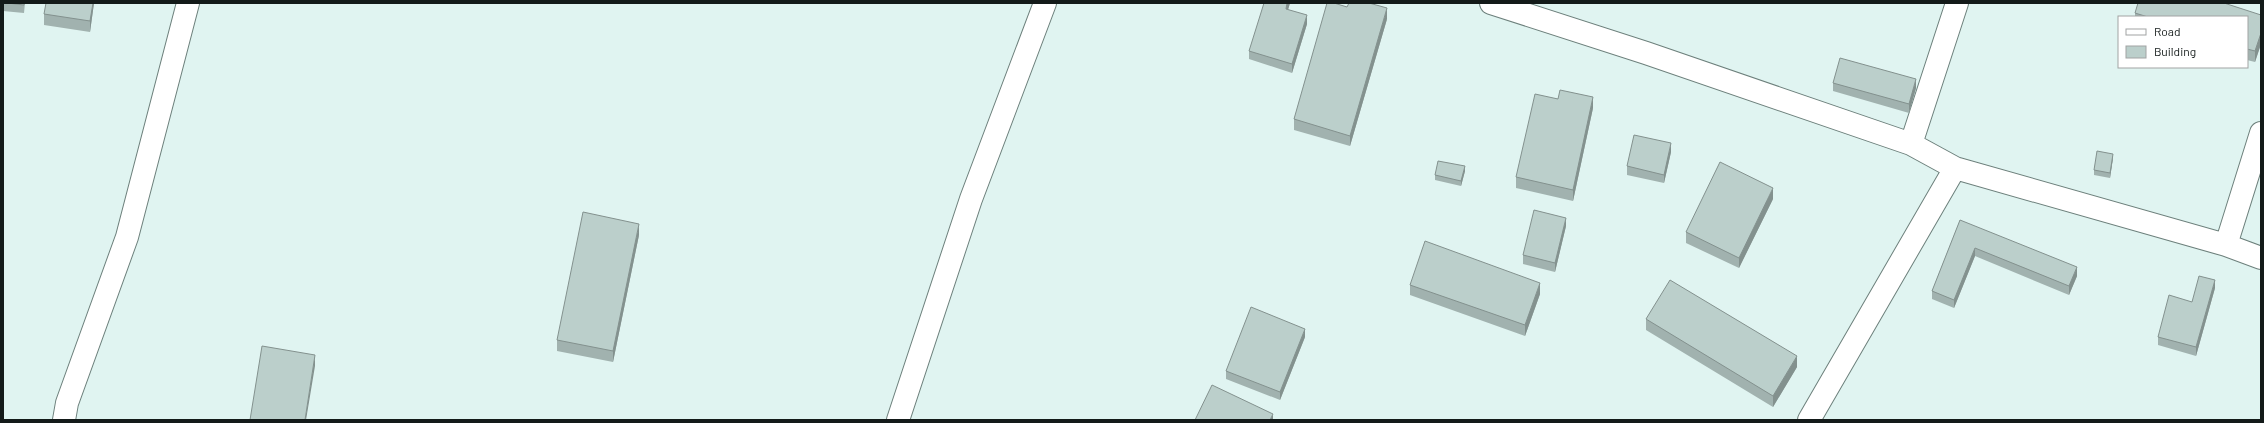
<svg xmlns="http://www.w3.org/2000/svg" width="2264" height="423" font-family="Barlow,sans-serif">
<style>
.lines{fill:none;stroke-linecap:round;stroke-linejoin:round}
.minor-casing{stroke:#6d807c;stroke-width:24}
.minor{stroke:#fff;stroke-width:22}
.wall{fill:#a1b2af}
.shaded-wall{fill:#83918e}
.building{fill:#bbcfcb;stroke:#83918e}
</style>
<rect width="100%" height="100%" fill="#e0f4f1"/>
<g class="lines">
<defs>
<path id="minor" d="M1491 3 1646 53 1911 144 1955 168 2226 245 2261 258
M1911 144 1957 3
M2226 245 2261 133
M64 420 67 403 127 237 188 3
M898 420 971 199 1045 3
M1809 420 1955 168"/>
</defs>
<!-- minor casing -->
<use href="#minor" class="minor-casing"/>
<!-- minor -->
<use href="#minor" class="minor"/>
</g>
<!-- wall -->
<path class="wall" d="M3 3H25L24 13 3 11Z
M94 3 90 32 44 25V14Z
M1290 3 1288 9 1307 24 1292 73 1249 59V51Z
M2135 13 2261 15V44L2255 62 2247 60V17H2135Z
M1387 19 1350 146 1294 130V119Z
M1833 83 1916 88 1909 113 1833 91Z
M1593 108 1573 201 1516 188V177Z
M1671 152 1664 183 1627 175V166Z
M2113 158 2110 178 2094 175V170Z
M1465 171 1461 186 1435 180V175Z
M1773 199 1739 268 1686 243V232Z
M1960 220 2077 276 2069 295 1975 256 1954 308 1932 299V291Z
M1566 226 1555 272 1523 264V255Z
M639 235 613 362 557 351V340Z
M1410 285 1540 294 1525 336 1410 295Z
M2215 288 2196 356 2158 345V337L2192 302Z
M1646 319 1797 367 1773 407 1646 330Z
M1305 337 1280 400 1226 379V371Z"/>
<!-- shaded-wall -->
<path class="shaded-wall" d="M93 3H94L90 32V21Z
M1287 3H1290L1286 17V9Z
M1387 8V19L1350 146V136Z
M1307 15V24L1292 73V64Z
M2261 33V44L2255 62V51Z
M1916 79V88L1909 113V104Z
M1593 97V108L1573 201V190Z
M1671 143V152L1664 183V175Z
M2113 154V158L2110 178V173Z
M1465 166V171L1461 186V181Z
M1773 188V199L1739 268V258Z
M1566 218V226L1555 272V263Z
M639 224V235L613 362V351Z
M1975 248V256L1954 308V300Z
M2077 267V276L2069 295V286Z
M2215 280V288L2196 356V347Z
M1540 283V294L1525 336V325Z
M1305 329V337L1280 400V392Z
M315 355V366L306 420H305Z
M1797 356V367L1773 407V396Z
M1273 414V420H1270Z"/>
<!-- building -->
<path class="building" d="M7 3H24V5Z
M46 3H93L90 21 44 14Z
M1264 3H1287L1286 9 1307 15 1292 64 1249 51Z
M1327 3H1334L1347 7 1349 3H1369L1387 8 1350 136 1294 119Z
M2138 3H2224L2261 15V33L2255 51 2247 49V17H2148L2135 13Z
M1840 58 1916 79 1909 104 1833 83Z
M1560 90 1593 97 1573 190 1516 177 1535 94 1558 99Z
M1634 135 1671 143 1664 175 1627 166Z
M2097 151 2113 154 2110 173 2094 170Z
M1438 161 1465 166 1461 181 1435 175Z
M1720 162 1773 188 1739 258 1686 232Z
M1534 210 1566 218 1555 263 1523 255Z
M583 212 639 224 613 351 557 340Z
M1960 220 2077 267 2069 286 1975 248 1954 300 1932 291Z
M1425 241 1540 283 1525 325 1410 285Z
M2199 276 2215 280 2196 347 2158 337 2169 295 2192 302Z
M1670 280 1797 356 1773 396 1646 319Z
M1251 307 1305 329 1280 392 1226 371Z
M262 346 315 355 305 420H250Z
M1212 385 1273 414 1270 420H1195Z"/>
<!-- border -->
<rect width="2264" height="423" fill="none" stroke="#131a19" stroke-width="8"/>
<!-- legend -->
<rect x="2118" y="16" width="130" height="52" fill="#ffffff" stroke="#a1a3a3"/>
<rect x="2126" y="29" width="20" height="6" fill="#ffffff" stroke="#a1a3a3"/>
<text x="2154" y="36" font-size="12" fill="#131a19">Road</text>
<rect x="2126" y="46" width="20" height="12" fill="#bbcfcb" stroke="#a1a3a3"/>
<text x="2154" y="56" font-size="12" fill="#131a19">Building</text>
</svg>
